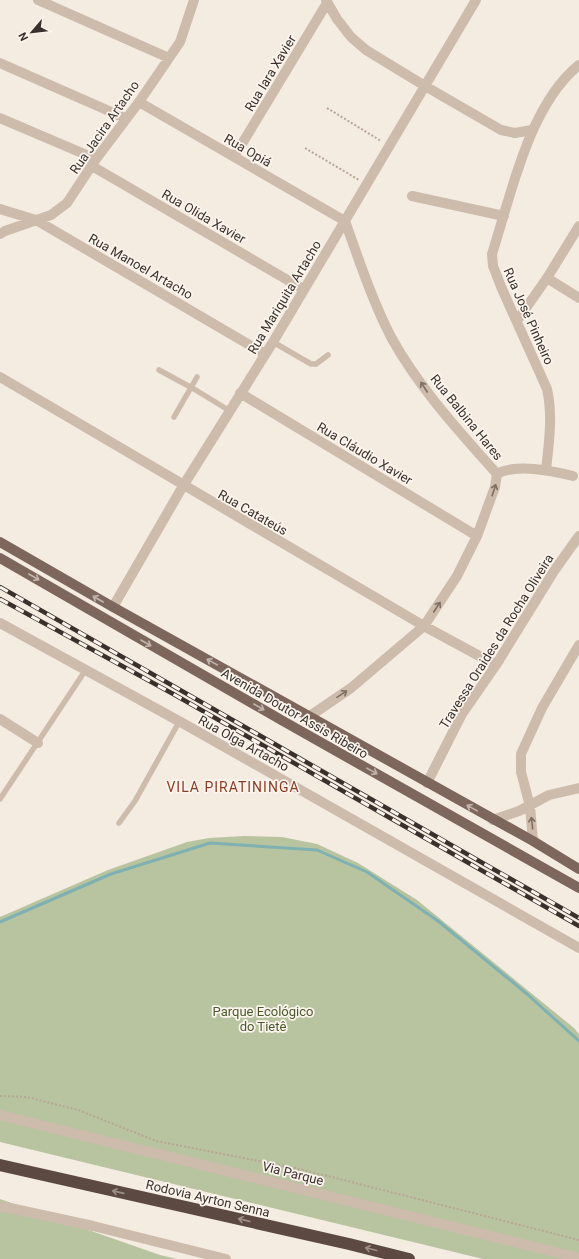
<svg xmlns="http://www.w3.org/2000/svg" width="579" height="1259" font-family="Roboto,sans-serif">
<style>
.green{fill:#b8c4a0}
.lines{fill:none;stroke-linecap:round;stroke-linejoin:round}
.stream{stroke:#7fb0b2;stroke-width:3}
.path{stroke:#b9a596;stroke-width:2;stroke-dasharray:2 2;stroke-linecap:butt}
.lane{stroke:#cdbbac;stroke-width:5.5}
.street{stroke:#cdbbac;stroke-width:10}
.primary{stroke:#7d675c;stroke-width:10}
.highway{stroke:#5c4a42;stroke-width:12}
.rail-casing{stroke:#3b302b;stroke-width:4.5}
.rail{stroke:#fbf5ee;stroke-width:3;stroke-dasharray:9;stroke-linecap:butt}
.oneway{stroke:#7d6f65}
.oneway2{stroke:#c2b5ac}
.oneway3{stroke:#9c8e87}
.labels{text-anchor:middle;stroke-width:3.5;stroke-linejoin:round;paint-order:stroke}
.street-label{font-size:13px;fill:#3b302b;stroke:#fbf5ee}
.park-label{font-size:13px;fill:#4a5a2e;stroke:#fbf5ee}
.neighbourhood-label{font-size:14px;letter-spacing:1px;fill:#8c3b22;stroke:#fbf5ee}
</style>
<rect width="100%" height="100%" fill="#f4ebe1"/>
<!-- green -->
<path class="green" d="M244 836 282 837 317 844 358 863 417 900 574 1028 579 1034V1259H483L0 1142V917L108 870 187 842 209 838Z
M0 1199 160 1255 177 1259H0Z"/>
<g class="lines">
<!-- stream -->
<path class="stream" d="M0 922 111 874 210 843 317 850 367 872 438 921 527 994 579 1041"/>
<!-- path -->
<path class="path" d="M327 108 381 141
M305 148 359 180
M0 1096 27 1097 78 1110 156 1141 300 1169 579 1240"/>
<!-- lane -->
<path class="lane" d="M273 342 311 364H316L328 355
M159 370 194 389 230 411
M174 417 197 377
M0 799 85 671
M119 823 135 801 179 722"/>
<!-- street -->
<path class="street" d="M38 0 169 58
M326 0 337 19 351 37 366 50 425 86 501 130 515 133 532 130
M0 63 125 118
M139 102 345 221
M0 118 96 159
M234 157 327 3
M92 166 303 289
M412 196 504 216
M0 209 36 220 265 354
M0 234 5 231 51 215 67 203 96 159 139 102 180 42 194 0
M547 278 579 298
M517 321 547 278 579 226
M0 377 424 626 496 665
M240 393 477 536
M546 470C549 442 553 416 547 389L502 289 493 266 492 254C511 195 529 105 579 65
M497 474C516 463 552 471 573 476
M113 607 183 486 273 342 476 0
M0 623 186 725 579 948
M310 716 351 688 424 626 457 576 477 536 495 487 497 474C459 431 419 388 391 337 372 300 359 260 345 221
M0 719 38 743
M427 783 462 714 496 665 554 571 579 536
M493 820 519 811 549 795 579 788
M533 841 530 806 521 772V754L542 708 579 645
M0 1115 579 1258
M0 1207 10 1208 93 1226 226 1259"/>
<!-- primary -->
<path class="primary" d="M0 542 113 607 533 841 579 869
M0 558 283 721 579 888"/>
<!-- highway -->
<path class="highway" d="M0 1165 349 1244 409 1259"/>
<defs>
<path id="rail" d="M0 587 579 918
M0 599 175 695 579 926"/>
</defs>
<!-- rail casing -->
<use href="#rail" class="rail-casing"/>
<!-- rail -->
<use href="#rail" class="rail"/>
</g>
<!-- one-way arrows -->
<defs><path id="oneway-shaft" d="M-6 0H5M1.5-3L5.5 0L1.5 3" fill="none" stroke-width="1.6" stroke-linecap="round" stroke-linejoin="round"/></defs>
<g class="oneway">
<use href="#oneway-shaft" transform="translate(424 387) rotate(-123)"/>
<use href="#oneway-shaft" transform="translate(494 490) rotate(-72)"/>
<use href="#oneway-shaft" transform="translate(437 607) rotate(-57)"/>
<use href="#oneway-shaft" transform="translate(342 694) rotate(-34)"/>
<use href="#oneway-shaft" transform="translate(532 823) rotate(-97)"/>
</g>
<g class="oneway2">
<use href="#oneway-shaft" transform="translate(34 577) rotate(30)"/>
<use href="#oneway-shaft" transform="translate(98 599) rotate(-150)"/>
<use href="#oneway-shaft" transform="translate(146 643) rotate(30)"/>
<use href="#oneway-shaft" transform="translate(212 662) rotate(-151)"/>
<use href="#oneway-shaft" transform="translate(259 707) rotate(30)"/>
<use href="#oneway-shaft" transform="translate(372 771) rotate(29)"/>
<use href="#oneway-shaft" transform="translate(472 808) rotate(-151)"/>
</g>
<g class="oneway3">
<use href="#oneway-shaft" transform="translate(118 1192) rotate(-167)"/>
<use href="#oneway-shaft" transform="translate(244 1220) rotate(-167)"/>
<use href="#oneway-shaft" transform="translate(371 1249) rotate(-166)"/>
</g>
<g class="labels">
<!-- street labels -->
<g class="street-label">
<text transform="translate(270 73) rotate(-59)" y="5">Rua Iara Xavier</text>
<text transform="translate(104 127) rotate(-55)" y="5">Rua Jacira Artacho</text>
<text transform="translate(248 150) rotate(30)" y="5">Rua Opiá</text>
<text transform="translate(204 216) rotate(30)" y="5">Rua Olida Xavier</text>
<text transform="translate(141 266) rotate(30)" y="5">Rua Manoel Artacho</text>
<text transform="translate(284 297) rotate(-59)" y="5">Rua Mariquita Artacho</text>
<text transform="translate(529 316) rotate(66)" y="5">Rua José Pinheiro</text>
<text transform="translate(467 417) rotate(51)" y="5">Rua Balbina Hares</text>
<text transform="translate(365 453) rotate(31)" y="5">Rua Cláudio Xavier</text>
<text transform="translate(253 512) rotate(30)" y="5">Rua Catateús</text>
<text transform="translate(496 641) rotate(-58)" y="5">Travessa Oraides da Rocha Oliveira</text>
<text transform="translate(295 713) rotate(30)" y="5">Avenida Doutor Assis Ribeiro</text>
<text transform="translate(244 743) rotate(29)" y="5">Rua Olga Artacho</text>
<text transform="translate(293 1173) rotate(14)" y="5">Via Parque</text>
<text transform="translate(208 1198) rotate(13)" y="5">Rodovia Ayrton Senna</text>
</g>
<!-- park labels -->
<g class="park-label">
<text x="263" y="1016">Parque Ecológico<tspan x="263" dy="15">do Tietê</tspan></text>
</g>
<!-- neighbourhood labels -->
<g class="neighbourhood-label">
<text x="233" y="792">VILA PIRATININGA</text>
</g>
</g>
<!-- north arrow -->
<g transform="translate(32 32) rotate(242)" stroke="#fbf5ee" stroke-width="3" paint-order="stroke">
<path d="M0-3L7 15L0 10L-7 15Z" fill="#3b302b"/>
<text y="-6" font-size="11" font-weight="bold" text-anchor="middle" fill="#3b302b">N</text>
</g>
</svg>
